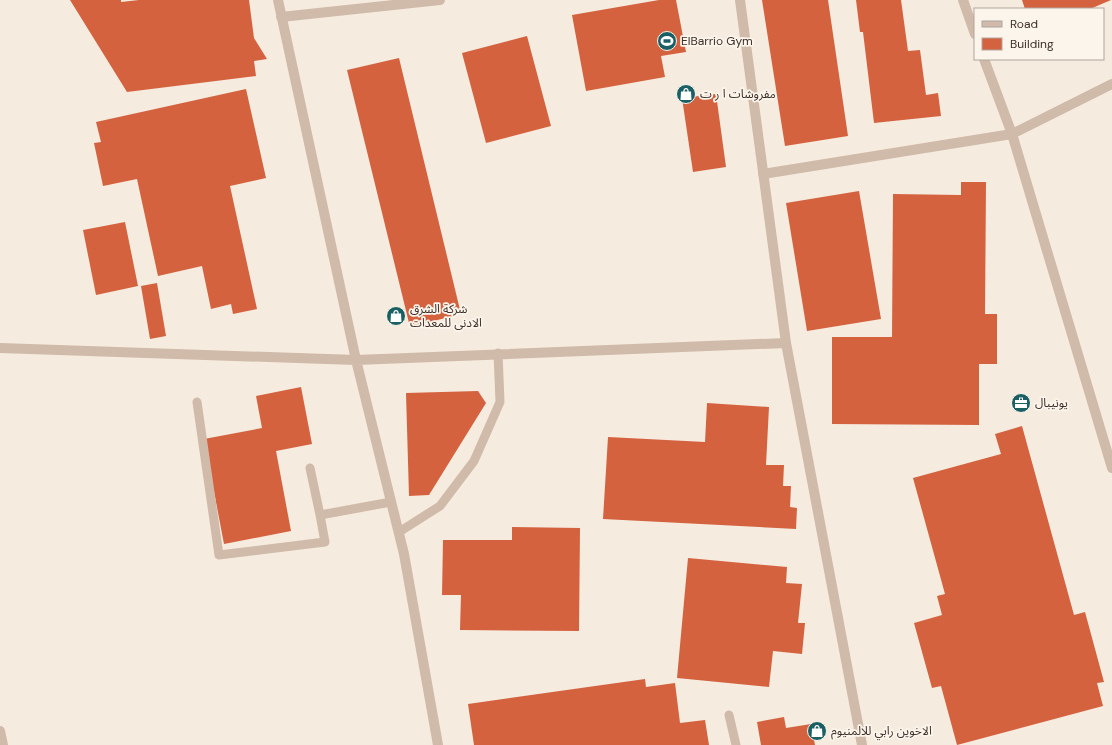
<svg xmlns="http://www.w3.org/2000/svg" width="1112" height="745" font-family="'DM Sans','Noto Sans Arabic',sans-serif">
<style>
.building{fill:#d4623f}
.lines{fill:none;stroke-linecap:round;stroke-linejoin:round}
.lane{stroke:#d0baa9;stroke-width:9}
.street{stroke:#d0baa9;stroke-width:10}
.labels{text-anchor:middle;stroke-width:3.5;stroke-linejoin:round;paint-order:stroke}
.poi-label{font-size:12px;fill:#3c2f29;stroke:#fcf5ec;text-anchor:start}
</style>
<rect width="100%" height="100%" fill="#f6ebdf"/>
<!-- building -->
<path class="building" d="M70 0H121V2L139 0H249L254 38 267 59 254 61 256 76 127 92Z
M659 0H676L686 52 661 56 665 77 586 91 572 15Z
M762 0H828L848 136 785 146Z
M856 0H901L908 51 920 50 926 95 938 93 941 116 874 123 863 32H860Z
M1022 0H1111L1090 9H1025Z
M527 36 551 126 486 143 462 53Z
M399 58 461 314 410 327 347 70Z
M246 89 266 178 230 186 257 309 233 314 231 304 211 309 202 266 158 276 137 179 103 186 94 143 101 142 96 122Z
M716 94 726 167 693 172 682 98Z
M961 182H986L985 314H997V364H979V425L832 424V337H892L893 194 961 195Z
M859 191 881 319 807 331 786 203Z
M125 222 138 286 96 295 83 230Z
M157 283 166 336 150 339 141 286Z
M301 387 312 444 276 451 291 531 224 544 204 439 262 428 256 396Z
M478 391 486 403 429 495 409 496 406 393Z
M707 403 769 407 766 465H784L783 486H791L790 507 797 508 796 529 603 519 608 437 705 442Z
M1022 426 1074 615 1085 612 1104 682 1097 683 1103 706 957 745 941 686 932 688 914 623 942 615 937 596 945 594 913 478 1001 454 995 434Z
M512 527 580 528 579 631 460 630 461 595H442L443 540H512Z
M688 558 787 567 786 583 802 584 798 623H805L802 654 773 651 769 687 677 678Z
M645 679 646 687 675 683 680 723 705 720 709 745H474L468 704Z
M784 717 786 728 811 724 815 745H761L757 722Z"/>
<g class="lines">
<!-- lane -->
<path class="lane" d="M197 402 219 555 325 542 320 515
M310 468 320 515 391 502
M399 532 440 506 474 461 500 402 498 353
M729 715 736 745"/>
<!-- street -->
<path class="street" d="M278 0 356 360 404 554 438 745
M740 0 786 343 862 745
M963 0 975 34
M281 17 440 0
M984 59 1012 134 1112 468
M763 174 1012 134 1112 84
M0 348 356 360 786 343
M0 731 3 745"/>
</g>
<!-- icons -->
<defs>
<symbol id="stadium-disc" viewBox="-11 -11 22 22"><circle r="9.5" fill="#195f64" stroke="#fcf5ec"/><path d="M0-5a6.5 5 0 1 0 0 10a6.5 5 0 1 0 0-10ZM-3.5-1.8h7v3.6h-7Z" fill="#fff"/></symbol>
<symbol id="shop-disc" viewBox="-11 -11 22 22"><circle r="9.5" fill="#195f64" stroke="#fcf5ec"/><path d="M-5-2.5h2.3a2.7 3.5 0 0 1 5.4 0H5L5.5 6h-11ZM-1.5-2.5h3a1.5 2.3 0 0 0-3 0Z" fill="#fff"/></symbol>
<symbol id="office-disc" viewBox="-11 -11 22 22"><circle r="9.5" fill="#195f64" stroke="#fcf5ec"/><path d="M-6-3h4V-5.5h4V-3h4V5H-6ZM-1-4.5V-3h2v-1.5ZM-6 0V1H6V0Z" fill="#fff"/></symbol>
</defs>
<g fill-rule="evenodd">
<use href="#stadium-disc" x="656" y="30" width="22" height="22"/>
<use href="#shop-disc" x="675" y="83" width="22" height="22"/>
<use href="#shop-disc" x="385" y="305" width="22" height="22"/>
<use href="#office-disc" x="1010" y="392" width="22" height="22"/>
<use href="#shop-disc" x="806" y="720" width="22" height="22"/>
</g>
<g class="labels">
<!-- poi labels -->
<g class="poi-label">
<text x="681" y="45">ElBarrio Gym</text>
<text x="700" y="98">مفروشات ا ر ت</text>
<text x="410" y="313">شركة الشرق<tspan x="410" dy="14">الادنى للمعدات</tspan></text>
<text x="1035" y="407">يونيبال</text>
<text x="831" y="735">الاخوين رابي للالمنيوم</text>
</g>
</g>
<!-- legend -->
<rect x="974" y="8" width="130" height="52" fill="#fcf5ec" stroke="#afa69e"/>
<rect x="982" y="21" width="20" height="6" fill="#d0baa9" stroke="#afa69e"/>
<text x="1010" y="28" font-size="12" fill="#3c2f29">Road</text>
<rect x="982" y="38" width="20" height="12" fill="#d4623f" stroke="#afa69e"/>
<text x="1010" y="48" font-size="12" fill="#3c2f29">Building</text>
</svg>
